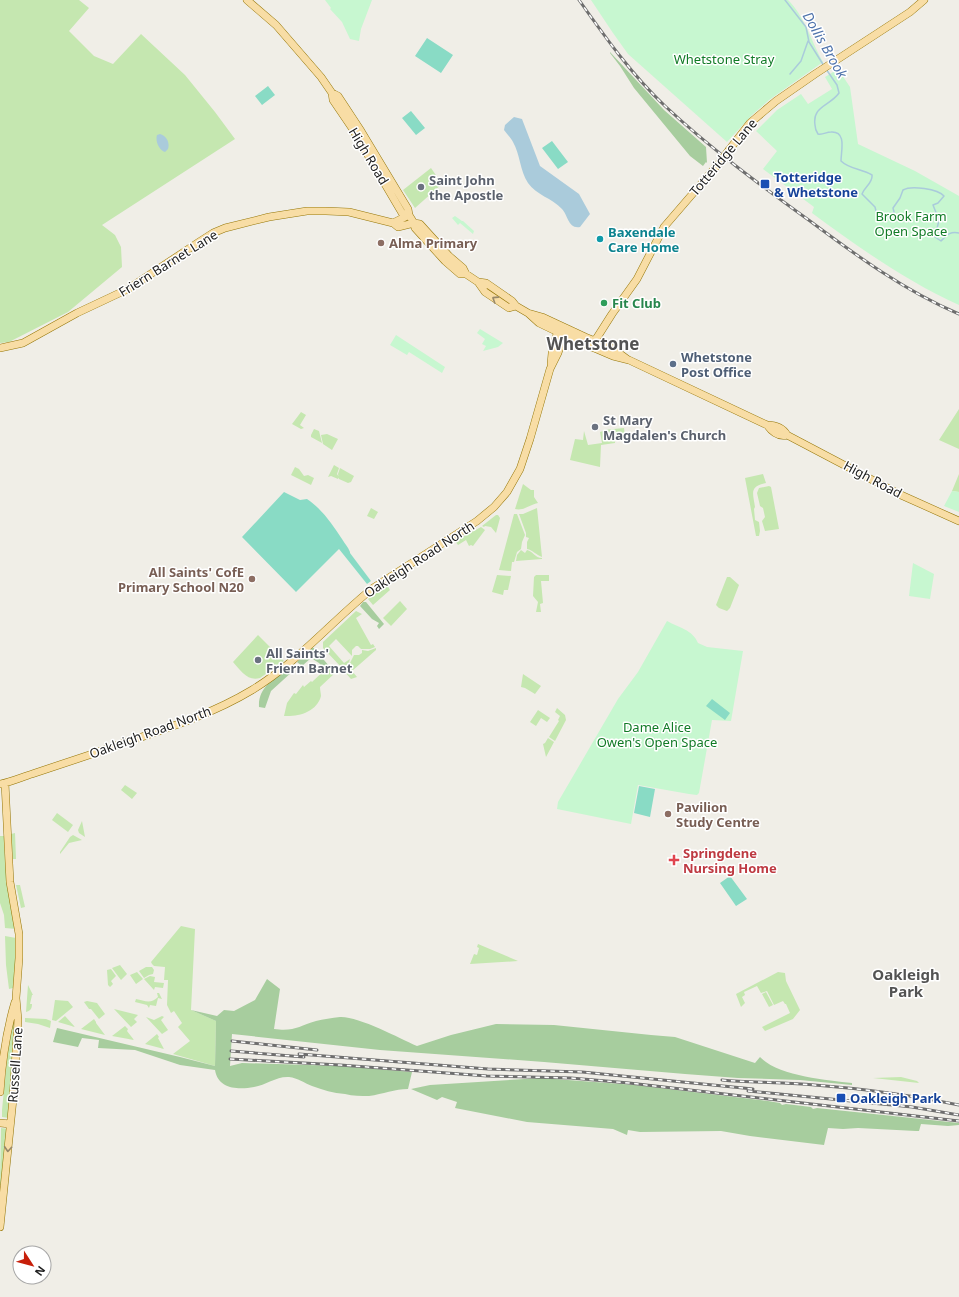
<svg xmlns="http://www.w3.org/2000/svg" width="959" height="1297" font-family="'Noto Sans',sans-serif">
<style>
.grass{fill:#c5e7b0}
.forest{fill:#a7cd9e}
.park{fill:#c7f7d0}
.pitch{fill:#89dbc5}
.water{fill:#aacbdb}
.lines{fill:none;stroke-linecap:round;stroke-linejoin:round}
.stream{stroke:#aacbdb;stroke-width:1.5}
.major-casing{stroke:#957607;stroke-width:8}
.major{stroke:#f8dda5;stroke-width:7}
.rail-casing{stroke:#6e6e6e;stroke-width:3}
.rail{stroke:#fff;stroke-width:1.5;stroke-dasharray:4.5;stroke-linecap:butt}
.major-bridge-casing{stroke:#957607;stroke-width:8;stroke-linecap:butt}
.major-bridge{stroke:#f8dda5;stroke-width:7}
.oneway{stroke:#978869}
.transit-dot{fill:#1a4fb4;stroke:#fff;stroke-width:1.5}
.worship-dot{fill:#6b7280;stroke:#fff;stroke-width:1.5}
.culture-dot{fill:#0f9aa8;stroke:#fff;stroke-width:1.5}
.education-dot{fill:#8d6e63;stroke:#fff;stroke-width:1.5}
.leisure-dot{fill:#2e9e5b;stroke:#fff;stroke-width:1.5}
.service-dot{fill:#5c6f8a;stroke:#fff;stroke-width:1.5}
.health-dot{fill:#e0444e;stroke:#fff;stroke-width:1.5}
.labels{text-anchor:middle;stroke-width:3;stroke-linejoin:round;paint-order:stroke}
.park-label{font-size:13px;fill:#117b26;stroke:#fff}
.street-label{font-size:13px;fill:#202020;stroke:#fff}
.transit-label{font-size:13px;font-weight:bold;fill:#164399;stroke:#fff;text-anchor:start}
.worship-label{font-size:13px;font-weight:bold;fill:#5b616d;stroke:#fff;text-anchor:start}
.culture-label{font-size:13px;font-weight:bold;fill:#0d838f;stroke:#fff;text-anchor:start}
.education-label{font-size:13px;font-weight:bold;fill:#785e54;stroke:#fff;text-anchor:start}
.leisure-label{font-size:13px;font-weight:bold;fill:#27864d;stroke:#fff;text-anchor:start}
.service-label{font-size:13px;font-weight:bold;fill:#4e5e75;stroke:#fff;text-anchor:start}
.health-label{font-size:13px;font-weight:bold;fill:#be3a42;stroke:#fff;text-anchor:start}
.water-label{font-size:14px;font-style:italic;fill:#5074ac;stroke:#fff}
.quarter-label{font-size:15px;font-weight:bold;fill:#535353;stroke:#fff}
.district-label{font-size:17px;font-weight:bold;fill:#535353;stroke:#fff}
</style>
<rect width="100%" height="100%" fill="#f0eee7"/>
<!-- grass -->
<path class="grass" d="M0 0H79L89 8 69 31 94 56 113 64 141 34 185 75 215 112 235 139 102 225 115 235 121 247 122 267 68 312 9 342 0 343Z
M431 168 442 184 415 208 403 190Z
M959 409V449L939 440Z
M301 412 306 415 300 425 304 428 301 429 292 424Z
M624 428 625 437 615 440V443L601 445 600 467 570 460 575 439 583 440 584 431 588 445 602 443 600 432 603 431V430Z
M314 429 319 431 322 443 311 437V435Z
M327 434 338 439 332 450 323 444 321 435Z
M334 465 339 468 337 474 339 477 338 479 331 476 328 477Z
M295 467 299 469 304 476 308 475 314 478 311 485 291 475Z
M340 468 354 476 351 482 348 483 339 479 338 474Z
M763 474 766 483C749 486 753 493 755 507L754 509 755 520 759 522 760 531 759 536H756L745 478Z
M959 474V492L952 491Z
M523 484 531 490H534V497L538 503C529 505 524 511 515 509Z
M769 486 771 487 779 529 765 531 762 521 765 517 763 508 760 506 757 493 759 488Z
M371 508 378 512 374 519 367 516Z
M537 508 542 557C536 555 533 550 527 549V542L529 538 526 537V533L519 514H523Z
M514 514H517L525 535 522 542 521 549 517 552 514 562H512L511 571 499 570Z
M496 515H498L500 518 496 533 491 527 485 526 484 527 482 526Z
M481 527 485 530 473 546 471 545 469 546 466 540 458 545 455 541Z
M521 550 525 553 527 550C533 551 535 558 542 558V559L516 561 517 555Z
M497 575 511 576 508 590H504L503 595 492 592Z
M536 575H549V581H541L543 603 540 604 541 612H536L538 602 533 596 534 577Z
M727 577H730L739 585 730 608 727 611 719 608 716 605Z
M387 585 390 590 373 605 368 599Z
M400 601 407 609 391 626 383 618Z
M356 611 362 614 356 618 371 645 373 644 375 647 370 649H361L358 646H356L352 650V656L336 639 329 646 344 663 350 659 349 662 343 669 323 648V642Z
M258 635 284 661 260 678C248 682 240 670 233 662Z
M376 648V650L352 671 357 677 351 679 344 671 350 663 354 655H359L362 653V650L368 651Z
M329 666 335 673 320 687C320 690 321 694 321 696 317 712 298 717 284 716L287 703 294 693 296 694 303 685 304 687 311 681 312 682Z
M523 674 541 686 535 694 525 688 521 687Z
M557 708 565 715 566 720 555 741 549 737 559 721 558 720 560 716 555 712Z
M538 710 550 718 547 722 541 718 536 726 530 722Z
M548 738 554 742 546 757 543 744 545 743Z
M125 785 137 793 132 799 121 790Z
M57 813 73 825 68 832 52 820Z
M82 821 85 837 79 833 78 830Z
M15 833 16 859H13L11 834Z
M73 835 82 840 69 843 60 854V852L70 837Z
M0 836H4L5 863 16 929 5 928 4 915 0 903Z
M16 885H20L25 907 21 908Z
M181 926 195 929 191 1010 216 1021 215 1066 173 1054 190 1041 178 1027 182 1023 174 1011 171 1013 167 1005 168 980H164L165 967 154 966 152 964 151 962Z
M5 936 16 938 17 958 13 988 9 989 6 965Z
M478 944 518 961 470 964 474 954 477 955 479 948 477 947Z
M120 965 127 974 121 980 112 968Z
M146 967H152L154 970 153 974 149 975 144 978 139 971Z
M111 969 116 976 111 981 113 984 110 987 108 985 107 970Z
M137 972 143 979 136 984 130 975Z
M778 972 785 973 786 981 800 1010 793 1019 765 1031 762 1027 790 1013 786 1004H785L783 1001 774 1005 767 991 761 993 757 986 744 992 745 995 742 997 745 1003 741 1007 736 994Z
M150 976 155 977 154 982 164 983 163 988 155 987 154 990 144 979Z
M28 985 33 995H32L30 1004H32C32 1009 30 1011 26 1012Z
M766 992 773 1005 769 1007 762 994Z
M157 993H159L162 999 158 998 156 1006 150 1005 149 1008 147 1005 135 1002 136 999C145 1001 151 1004 158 997Z
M55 1000 68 1001 73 1007 56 1021 52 1020Z
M87 1001 97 1003 105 1014 99 1019 91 1009H89L84 1002Z
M114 1009 138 1015 134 1019 137 1022 131 1027Z
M65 1016 75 1027 58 1022Z
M162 1016 164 1017 161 1020 168 1030 162 1034 146 1017 154 1020Z
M25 1018 46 1019 51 1021 50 1028 38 1024 25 1022Z
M94 1019 96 1022V1023L105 1035 81 1029Z
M12 1023 17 1024 9 1118 2 1117V1110L9 1038Z
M125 1026 128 1029 127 1031 134 1040 112 1036Z
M157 1034 159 1037 158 1038 164 1049 145 1044Z
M901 1077 917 1081 919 1083 873 1078Z
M1 1128 9 1129 4 1185H0Z"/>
<!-- forest -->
<path class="forest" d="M610 52 664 110 706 147 707 163 706 162 703 166 690 156 634 88 620 66 610 53Z
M363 602H366L384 624 379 629 377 626 379 623 372 619 360 606Z
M312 648H314L329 666 325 670 319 663 311 658 302 666 297 662Z
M289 668 293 671 271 691 265 708 259 707C258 687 274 679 289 668Z
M267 979 280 989 274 1029C294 1032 299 1026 316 1021 323 1019 332 1018 340 1017 358 1016 399 1038 417 1046L451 1035 496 1024 554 1025 651 1035 675 1037 755 1063 760 1057C778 1076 827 1080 852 1083V1085L800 1080 738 1078 685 1074 544 1062 380 1050 232 1034 230 1066 242 1063 339 1066 412 1072 408 1089C395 1089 383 1094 369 1096 361 1096 353 1096 345 1094 333 1093 323 1090 312 1086 304 1083 298 1078 289 1077 277 1076 266 1085 254 1087 238 1090 218 1089 215 1070L180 1065 135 1050 98 1048 99 1040 82 1038 78 1047 53 1042 57 1028 180 1057 215 1066 216 1021 191 1010 217 1016 224 1010 234 1011 255 1000Z
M541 1078 635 1085 768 1101 780 1103 782 1105 786 1104 811 1107 813 1109 817 1108 959 1123V1125L948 1126 921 1124 919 1131H916L858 1128 843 1129 828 1128 824 1145 750 1136 721 1131 640 1132 628 1130 627 1135 613 1129 527 1122 455 1108 457 1102 442 1097 437 1100 411 1089 430 1085Z"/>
<!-- park -->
<path class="park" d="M325 0H372L361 29 359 41 350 39 342 22 330 9 331 8Z
M591 0H788C804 15 812 43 823 62L769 100 752 115 727 142 628 54 613 33Z
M838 69 850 87 858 144 915 171 959 196V305C906 281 858 247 812 213L814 207 763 169 777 151 756 131 777 110 801 94 808 104 832 89 825 77Z
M455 216 462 221H463L474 231 473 234 460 223 458 225 452 218Z
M480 329 503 343 498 347 483 351 486 346 482 344 485 339 477 333Z
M396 335 445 367 442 373 409 352 407 355 390 345Z
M952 491 959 492V512L944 506Z
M913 563 934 574 930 599 909 596Z
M667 621C678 627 693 630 698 643L707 647 743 651 731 721 712 720 699 793 697 795 689 794 638 785 631 824 557 809 558 802 618 699 638 672Z"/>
<!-- pitch -->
<path class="pitch" d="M427 38 453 55 441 73 415 56Z
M268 86 275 95 262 105 255 96Z
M411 111 425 128 416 135 402 118Z
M552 141 568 162 558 169 542 148Z
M284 492 300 500 307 499C322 509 332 524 342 539 345 544 348 547 350 552V553L371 581 367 584 339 549 296 592 242 537Z
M712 699 730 713 725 720 706 706Z
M639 786 655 789 650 817 634 813Z
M730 876 747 899 736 906 720 883Z"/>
<!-- water -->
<path class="water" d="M514 117 522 119 540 166 579 194 590 214 580 227C568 229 568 215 562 209 552 198 536 195 528 183 520 171 520 154 513 142 511 138 507 134 504 130L505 125Z
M160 134C167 136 170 143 168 149L165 152C159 150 155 141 157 135Z"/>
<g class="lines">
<!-- stream -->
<path class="stream" d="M785 0 806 27 809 42 824 66
M826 69 837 85 839 93C830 106 812 106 815 125 815 128 816 131 818 134 823 135 826 132 831 132 847 131 841 151 841 161 849 169 862 169 872 175 873 183 865 186 862 194L875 207 877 215 881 218 892 215 894 212 893 208 900 198 903 190C911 185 938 189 944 196L938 203 933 205 939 220 935 237 941 241C947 235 950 231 959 233
M790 74 801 61 808 41"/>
<defs>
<path id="major" d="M247 0 276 25 321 77 332 93 333 100 352 128 402 213 409 215
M332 93 338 96 361 131 408 209 409 215 414 223 415 228 445 261 460 274H466L478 282 485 292 509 308 516 306
M729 150 750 123 776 101 815 74 910 12 924 0
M393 223 409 215
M414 223 420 224 449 256 463 268 466 274
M478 282 486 283 512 301 516 306 528 313 542 317 585 337 612 348 627 359
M528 313 539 323 564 335 613 356 629 360 767 425C775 425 783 428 787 435L901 495 959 521
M591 347 612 314 637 279 664 227 720 162
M0 348 23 343 77 313 128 289 199 242 213 233 225 228 269 217 307 211H326L349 212 393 223 398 227 414 223
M551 364 552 353 558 330
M767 425C772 432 779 437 787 435
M0 784C11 782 22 777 32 774 53 767 74 760 95 753 148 734 204 719 252 690 298 662 332 621 373 588L477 521 494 507 507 492 520 469 530 439 550 369 558 353 566 328
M0 1092C2 1062 6 1032 15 1002
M0 1123 10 1124
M0 1227 13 1099 18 1020 16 998 19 958V934L10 882 9 863 5 783"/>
</defs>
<!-- major casing -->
<use href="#major" class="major-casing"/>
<!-- major -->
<use href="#major" class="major"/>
<defs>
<path id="rail" d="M579 0C605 37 632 75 665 106 710 148 760 185 810 221 857 256 905 291 959 314
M232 1041 317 1050
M231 1051 304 1057
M299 1054 488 1069 582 1072 753 1089
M230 1059 340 1065 487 1076 571 1078 629 1083 959 1121
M722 1080C742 1082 763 1082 783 1083 842 1086 901 1093 959 1105
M748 1091 912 1107 959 1115"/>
</defs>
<!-- rail casing -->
<use href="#rail" class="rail-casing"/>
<!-- rail -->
<use href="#rail" class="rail"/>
<defs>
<path id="major-bridge" d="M720 162 729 150"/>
</defs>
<!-- major-bridge casing -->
<use href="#major-bridge" class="major-bridge-casing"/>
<!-- major-bridge -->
<use href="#major-bridge" class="major-bridge"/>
</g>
<!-- one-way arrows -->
<defs><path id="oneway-chevron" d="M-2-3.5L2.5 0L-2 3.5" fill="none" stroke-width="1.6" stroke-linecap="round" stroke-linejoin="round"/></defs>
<g class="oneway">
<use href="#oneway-chevron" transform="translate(495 299) rotate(-147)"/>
<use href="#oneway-chevron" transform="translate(8 1149) rotate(94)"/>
</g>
<!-- markers -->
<g class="transit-dot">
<rect x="760" y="179" width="10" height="10" rx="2"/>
<rect x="836" y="1093" width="10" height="10" rx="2"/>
</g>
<g class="worship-dot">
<circle cx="421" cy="187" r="4"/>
<circle cx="595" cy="427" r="4"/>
<circle cx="258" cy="660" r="4"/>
</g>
<circle class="culture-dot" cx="600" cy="239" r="4"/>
<g class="education-dot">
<circle cx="381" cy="243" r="4"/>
<circle cx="252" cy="579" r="4"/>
<circle cx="668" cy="814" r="4"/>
</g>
<circle class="leisure-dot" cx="604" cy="303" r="4"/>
<circle class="service-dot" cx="673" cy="364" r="4"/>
<path class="health-dot" d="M672 854h4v4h4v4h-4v4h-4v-4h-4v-4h4z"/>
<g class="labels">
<!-- park labels -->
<g class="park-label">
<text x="724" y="64">Whetstone Stray</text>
<text x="911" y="221">Brook Farm<tspan x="911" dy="15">Open Space</tspan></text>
<text x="657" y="732">Dame Alice<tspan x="657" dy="15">Owen's Open Space</tspan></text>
</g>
<!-- street labels -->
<g class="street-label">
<text transform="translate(369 156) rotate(59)" y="5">High Road</text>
<text transform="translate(723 157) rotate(-50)" y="5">Totteridge Lane</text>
<text transform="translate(168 263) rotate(-32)" y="5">Friern Barnet Lane</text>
<text transform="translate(873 479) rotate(28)" y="5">High Road</text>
<text transform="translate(419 559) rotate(-33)" y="5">Oakleigh Road North</text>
<text transform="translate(150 732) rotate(-20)" y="5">Oakleigh Road North</text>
<text transform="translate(15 1065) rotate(-86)" y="5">Russell Lane</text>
</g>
<!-- transit labels -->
<g class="transit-label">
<text x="774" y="182">Totteridge<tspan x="774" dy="15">&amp; Whetstone</tspan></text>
<text x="850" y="1103">Oakleigh Park</text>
</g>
<!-- worship labels -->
<g class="worship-label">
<text x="429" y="185">Saint John<tspan x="429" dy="15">the Apostle</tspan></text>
<text x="603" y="425">St Mary<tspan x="603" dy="15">Magdalen's Church</tspan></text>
<text x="266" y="658">All Saints'<tspan x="266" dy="15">Friern Barnet</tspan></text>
</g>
<!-- culture labels -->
<g class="culture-label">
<text x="608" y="237">Baxendale<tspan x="608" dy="15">Care Home</tspan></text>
</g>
<!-- education labels -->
<g class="education-label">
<text x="389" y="248">Alma Primary</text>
<text x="244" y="577" text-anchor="end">All Saints' CofE<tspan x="244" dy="15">Primary School N20</tspan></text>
<text x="676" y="812">Pavilion<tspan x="676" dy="15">Study Centre</tspan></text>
</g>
<!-- leisure labels -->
<g class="leisure-label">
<text x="612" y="308">Fit Club</text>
</g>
<!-- service labels -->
<g class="service-label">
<text x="681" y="362">Whetstone<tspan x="681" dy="15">Post Office</tspan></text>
</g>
<!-- health labels -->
<g class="health-label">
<text x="683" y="858">Springdene<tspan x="683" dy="15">Nursing Home</tspan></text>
</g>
<!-- water labels -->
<g class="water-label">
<text transform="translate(825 45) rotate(60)" y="5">Dollis Brook</text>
</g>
<!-- quarter labels -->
<g class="quarter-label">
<text x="906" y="980">Oakleigh<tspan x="906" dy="17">Park</tspan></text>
</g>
<!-- district labels -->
<g class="district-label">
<text x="593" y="350">Whetstone</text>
</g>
</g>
<!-- north arrow -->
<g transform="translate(32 1265) rotate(126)"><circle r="19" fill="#ffffff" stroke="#a6a6a6"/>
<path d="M0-3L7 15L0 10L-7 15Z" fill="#c71f0a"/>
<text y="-6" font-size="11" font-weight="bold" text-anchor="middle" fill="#202020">N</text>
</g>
</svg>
